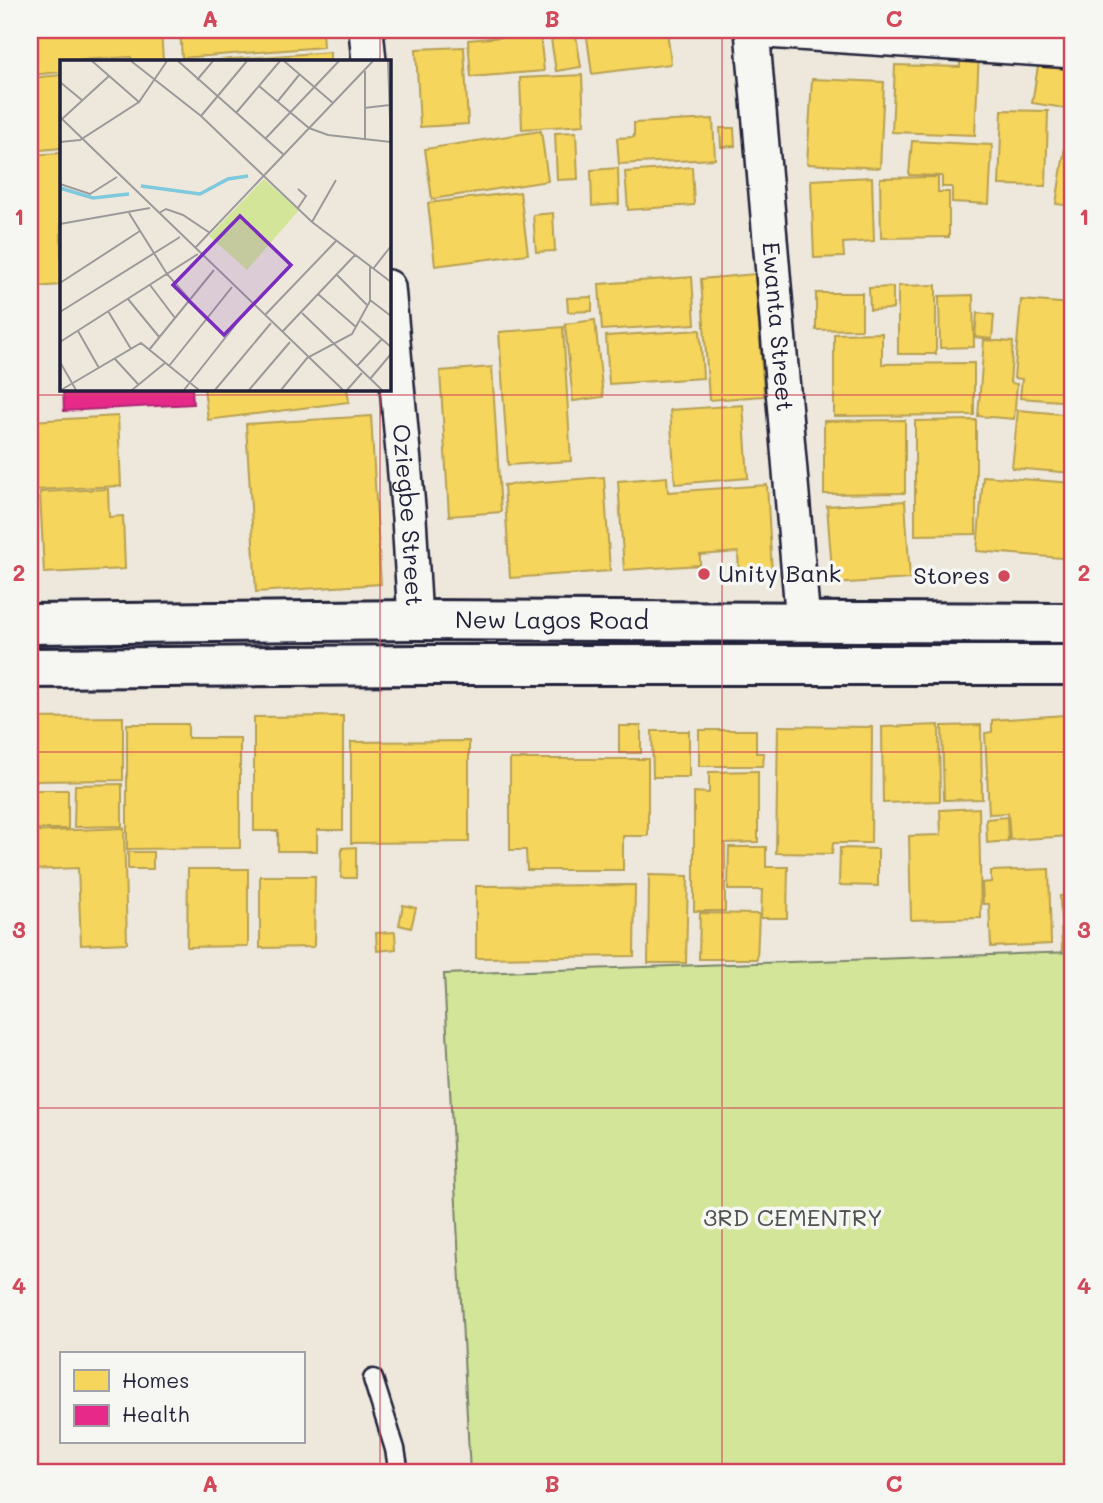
<svg xmlns="http://www.w3.org/2000/svg" width="1103" height="1503" font-family="Mali,sans-serif">
<style>
.green{fill:#d3e599;stroke:#7a846a;stroke-width:2}
.homes{fill:#f6d55c;stroke:#b69f52;stroke-width:2}
.health{fill:#e7298a;stroke:#ac2772;stroke-width:2}
.lines{fill:none;stroke-linecap:round;stroke-linejoin:round}
.service-casing{stroke:#22223b;stroke-width:23}
.minor-casing{stroke:#22223b;stroke-width:38}
.secondary-casing{stroke:#22223b;stroke-width:44}
.service{stroke:#f6f6f2;stroke-width:18}
.minor{stroke:#f6f6f2;stroke-width:33}
.secondary{stroke:#f6f6f2;stroke-width:38}
.grid{fill:none;stroke:#d1495b;stroke-width:2;stroke-opacity:0.55}
.poi-dot{fill:#d1495b;stroke:#f6f6f2;stroke-width:2.5}
.labels{text-anchor:middle;stroke-width:7;stroke-linejoin:round;paint-order:stroke}
.street-label{font-size:24px;fill:#22223b;stroke:#f6f6f2}
.poi-label{font-size:24px;fill:#22223b;stroke:#f6f6f2;text-anchor:start}
.park-label{font-size:24px;fill:#4e5352;stroke:#f6f6f2}
.inset-river{fill:none;stroke:#7ec9de;stroke-width:3.5}
.inset-road{fill:none;stroke:#9c999b;stroke-width:2}
.view{fill:#7b2cbf;fill-opacity:0.15;stroke:#7b2cbf;stroke-width:3.5}
.inset-edge{fill:none;stroke:#22223b;stroke-width:3.5}
.neatline{fill:none;stroke:#d1495b;stroke-width:2.5}
.grid-label{font-size:23px;text-anchor:middle;font-weight:bold;fill:#d1495b}
</style>
<rect width="100%" height="100%" fill="#ede8db"/>
<filter id="ink" filterUnits="userSpaceOnUse"><feTurbulence type="fractalNoise" baseFrequency=".0143" numOctaves="2"/><feDisplacementMap in="SourceGraphic" scale="14" xChannelSelector="R" yChannelSelector="G"/><feConvolveMatrix kernelMatrix="1 2 1 2 8 2 1 2 1" color-interpolation-filters="sRGB"/></filter>
<g filter="url(#ink)">
<!-- green -->
<path class="green" d="M1073 952V1473H470L444 974Z"/>
<!-- homes -->
<path class="homes" d="M30 30H161L163 61H132L131 57 61 61V72L30 75Z
M180 30H322L323 47 182 58Z
M586 30H667L671 64 592 74Z
M540 34 544 71 471 77 468 40Z
M576 35 581 67 556 71 551 39Z
M464 47 468 124 420 127 416 49Z
M330 52V61H203Z
M960 52 979 53 975 135 892 132 895 65 960 67Z
M1039 60 1073 66V206L1056 204 1071 109 1032 103Z
M61 75V148L31 151 30 78Z
M582 75 584 125 522 129 520 78Z
M812 79 884 82 880 168 807 164Z
M1002 110 1048 111 1046 186 999 185Z
M713 119 715 159 619 164 617 138 634 137V123Z
M720 128H734L735 146 721 147Z
M541 131 548 181 432 199 425 149Z
M576 132 578 179 557 180 555 133Z
M912 141 992 145 989 204 952 202V187H942V176L909 175Z
M61 153V285L34 287 32 233H30V155Z
M692 167 694 205 628 210 625 172Z
M618 168 619 204 592 206 591 170Z
M872 177 874 241 843 243 844 257 814 258 811 180Z
M938 177V192H949V237L881 238 880 178Z
M520 192 528 254 435 266 428 203Z
M553 213 555 251 536 252 533 215Z
M755 274 764 396 709 400 701 279Z
M692 277 695 324 602 330 599 284Z
M936 285V354H898V286Z
M893 287V309L870 310 869 288Z
M816 293H862V329L816 330Z
M973 295 974 347 940 348 939 296Z
M592 297V311L568 312 567 298Z
M1021 300 1073 304V402L1020 398 1022 379 1014 378Z
M977 313 994 315 992 339 975 337Z
M595 320 603 397 573 401 565 324Z
M563 327 571 461 508 465 499 332Z
M700 330 703 378 609 384 606 336Z
M882 333V364L974 363V415L834 416V334Z
M984 340 1013 342 1010 383 1017 384 1014 419 978 416Z
M492 367 501 512 449 516 440 371Z
M204 388H347L349 402 208 420Z
M743 405 748 478 675 484 670 410Z
M1018 410 1073 415V473L1012 468Z
M118 416 121 486 32 490 30 421Z
M371 416 381 584 256 592 246 424Z
M905 420V493L824 494V421Z
M976 420V534L915 535V421Z
M983 476 1073 483V559L977 551Z
M604 477 610 571 510 578 504 485Z
M667 477 668 492 767 485 772 573 739 576 738 552 700 555V565L624 570 618 481Z
M108 489 109 517 123 516 125 569 44 573 40 492Z
M905 501 910 579 833 584 827 506Z
M1064 715 1070 836 1010 840 1008 813 989 814 985 733 992 732V720Z
M343 716V830H317V851H278V831H254V717Z
M123 717V780L30 781V718Z
M127 724H188V738H240V848L127 849Z
M939 725 940 801 883 803 882 727Z
M981 725 982 799 944 800 942 726Z
M619 726H641V753H619Z
M778 726 872 727 871 843H833L832 854 776 853Z
M699 730H756V753H764L763 766H699Z
M652 731H689V777H653Z
M469 741V842L351 843V742Z
M510 759H648V836H623V870H527L526 850H510Z
M758 771V842L725 843V911H694V792L709 793V772Z
M122 784V826L74 827 75 785Z
M30 790H68V829H30Z
M979 808 981 918 911 920 909 836 941 835 940 810Z
M1007 817 1008 841 987 843 986 819Z
M124 828 127 943 81 945 78 868 30 870V832Z
M356 847V878H341L342 848Z
M729 847H766V867H788L787 918H761L762 890H728Z
M840 848 878 849V886L839 885Z
M128 852H153V869H128Z
M188 869H248V946L187 947Z
M1049 869 1051 944 991 947 989 904H983L982 883 991 882V871Z
M649 875 688 876 686 963H648Z
M260 876H315L314 947 260 948Z
M635 885 634 956 476 958V886Z
M1073 895V949L1062 950 1060 896Z
M403 905 416 908 411 928 399 925Z
M700 913 759 914 757 959H699Z
M395 932 396 949 377 951 376 933Z"/>
<!-- health -->
<path class="health" d="M63 388H192L193 404 64 411Z"/>
<g class="lines">
<defs>
<path id="service" d="M373 1379 395 1449 399 1473"/>
<g id="minor">
<path d="M366 30 369 61"/>
<path id="s1" d="M752 30 803 622"/>
<path d="M752 30 1073 51"/>
<path id="s2" d="M388 287 409 518 415 620"/>
</g>
<g id="secondary">
<path id="s3" d="M30 624 415 620 1073 623"/>
<path d="M30 668 423 665H1073"/>
</g>
</defs>
<!-- service casing -->
<use href="#service" class="service-casing"/>
<!-- minor casing -->
<use href="#minor" class="minor-casing"/>
<!-- secondary casing -->
<use href="#secondary" class="secondary-casing"/>
<!-- service -->
<use href="#service" class="service"/>
<!-- minor -->
<use href="#minor" class="minor"/>
<!-- secondary -->
<use href="#secondary" class="secondary"/>
</g>
</g>
<!-- grid -->
<path class="grid" d="M380 30V61M722 30V1473M380 388V1473M30 395H1073M30 752H1073M30 1108H1073"/>
<!-- markers -->
<g class="poi-dot">
<circle cx="704" cy="574" r="7"/>
<circle cx="1004" cy="576" r="7"/>
</g>
<g class="labels">
<!-- street labels -->
<g class="street-label">
<text dy="8" stroke="none"><textPath href="#s1" startOffset="298">Ewanta Street</textPath></text>
<text dy="8" stroke="none"><textPath href="#s2" startOffset="229">Oziegbe Street</textPath></text>
<text dy="8" stroke="none"><textPath href="#s3" startOffset="522">New Lagos Road</textPath></text>
</g>
<!-- poi labels -->
<g class="poi-label">
<text x="718" y="582">Unity Bank</text>
<text x="990" y="584" text-anchor="end">Stores</text>
</g>
<!-- park labels -->
<g class="park-label">
<text x="793" y="1226">3RD CEMENTRY</text>
</g>
</g>
<!-- overview -->
<g transform="translate(60 60)">
<rect width="331" height="331" fill="#ede8db"/>
<path d="M204 119 239 150 187 210 149 176Z" fill="#d3e599"/>
<path class="inset-river" d="M81 126 140 134 168 119 188 116M0 128 33 138 69 134"/>
<path class="inset-road" d="M32 1 79 42M71 1 141 56 252 162 331 222M118 1 224 95M224 1 273 43M328 1 331 89M305 11V80M137 20 153 1M0 22 23 41M199 26 249 68 268 75 331 82M218 41 239 15M304 48 330 45M176 53 220 1M141 56 187 1M0 57 283 330M2 59 49 16M205 79 279 1M0 82 20 80 79 42 107 1M0 124 30 134 57 117M238 148 246 136 238 129M69 153 107 214 130 240M99 153 106 149 123 155 150 173M252 162 276 120M0 164 90 148M135 188 313 1M313 209 331 186M277 215 308 246M0 223 80 171M90 225 115 258M258 234 296 267M68 239 100 278M310 240 331 256M48 251 71 289M0 252 120 177M242 253 322 330M205 255 276 181M301 261 331 287M18 271 39 308M223 271 295 195M0 282 138 194M89 290 154 210M55 299 78 324M0 302 16 330M109 306 172 227M297 306 322 279M310 319 331 294M1 330 81 283 139 330M72 330 105 303M124 330 191 245M155 330 211 263M189 330 230 282M221 330 247 298 292 274 310 241V206M287 330 302 313"/>
<path class="view" d="M180 156 231 205 164 275 113 225Z"/>
<rect width="331" height="331" class="inset-edge"/>
</g>
<!-- margin -->
<rect width="1103" height="1503" fill="none" stroke="#f6f6f2" stroke-width="77"/>
<!-- legend -->
<rect x="60" y="1352" width="245" height="91" fill="#f6f6f2" stroke="#a1a1a9" stroke-width="2"/>
<rect x="74" y="1370" width="35" height="21" fill="#f6d55c" stroke="#a1a1a9" stroke-width="2"/>
<text x="122" y="1388" font-size="21" fill="#22223b">Homes</text>
<rect x="74" y="1405" width="35" height="21" fill="#e7298a" stroke="#a1a1a9" stroke-width="2"/>
<text x="122" y="1422" font-size="21" fill="#22223b">Health</text>
<rect x="38" y="38" width="1026" height="1426" class="neatline"/>
<g class="grid-label">
<text x="210" y="27">A</text>
<text x="552" y="27">B</text>
<text x="894" y="27">C</text>
<text x="19" y="225">1</text>
<text x="1084" y="225">1</text>
<text x="19" y="581">2</text>
<text x="1084" y="581">2</text>
<text x="19" y="938">3</text>
<text x="1084" y="938">3</text>
<text x="19" y="1294">4</text>
<text x="1084" y="1294">4</text>
<text x="210" y="1492">A</text>
<text x="552" y="1492">B</text>
<text x="894" y="1492">C</text>
</g>
</svg>
